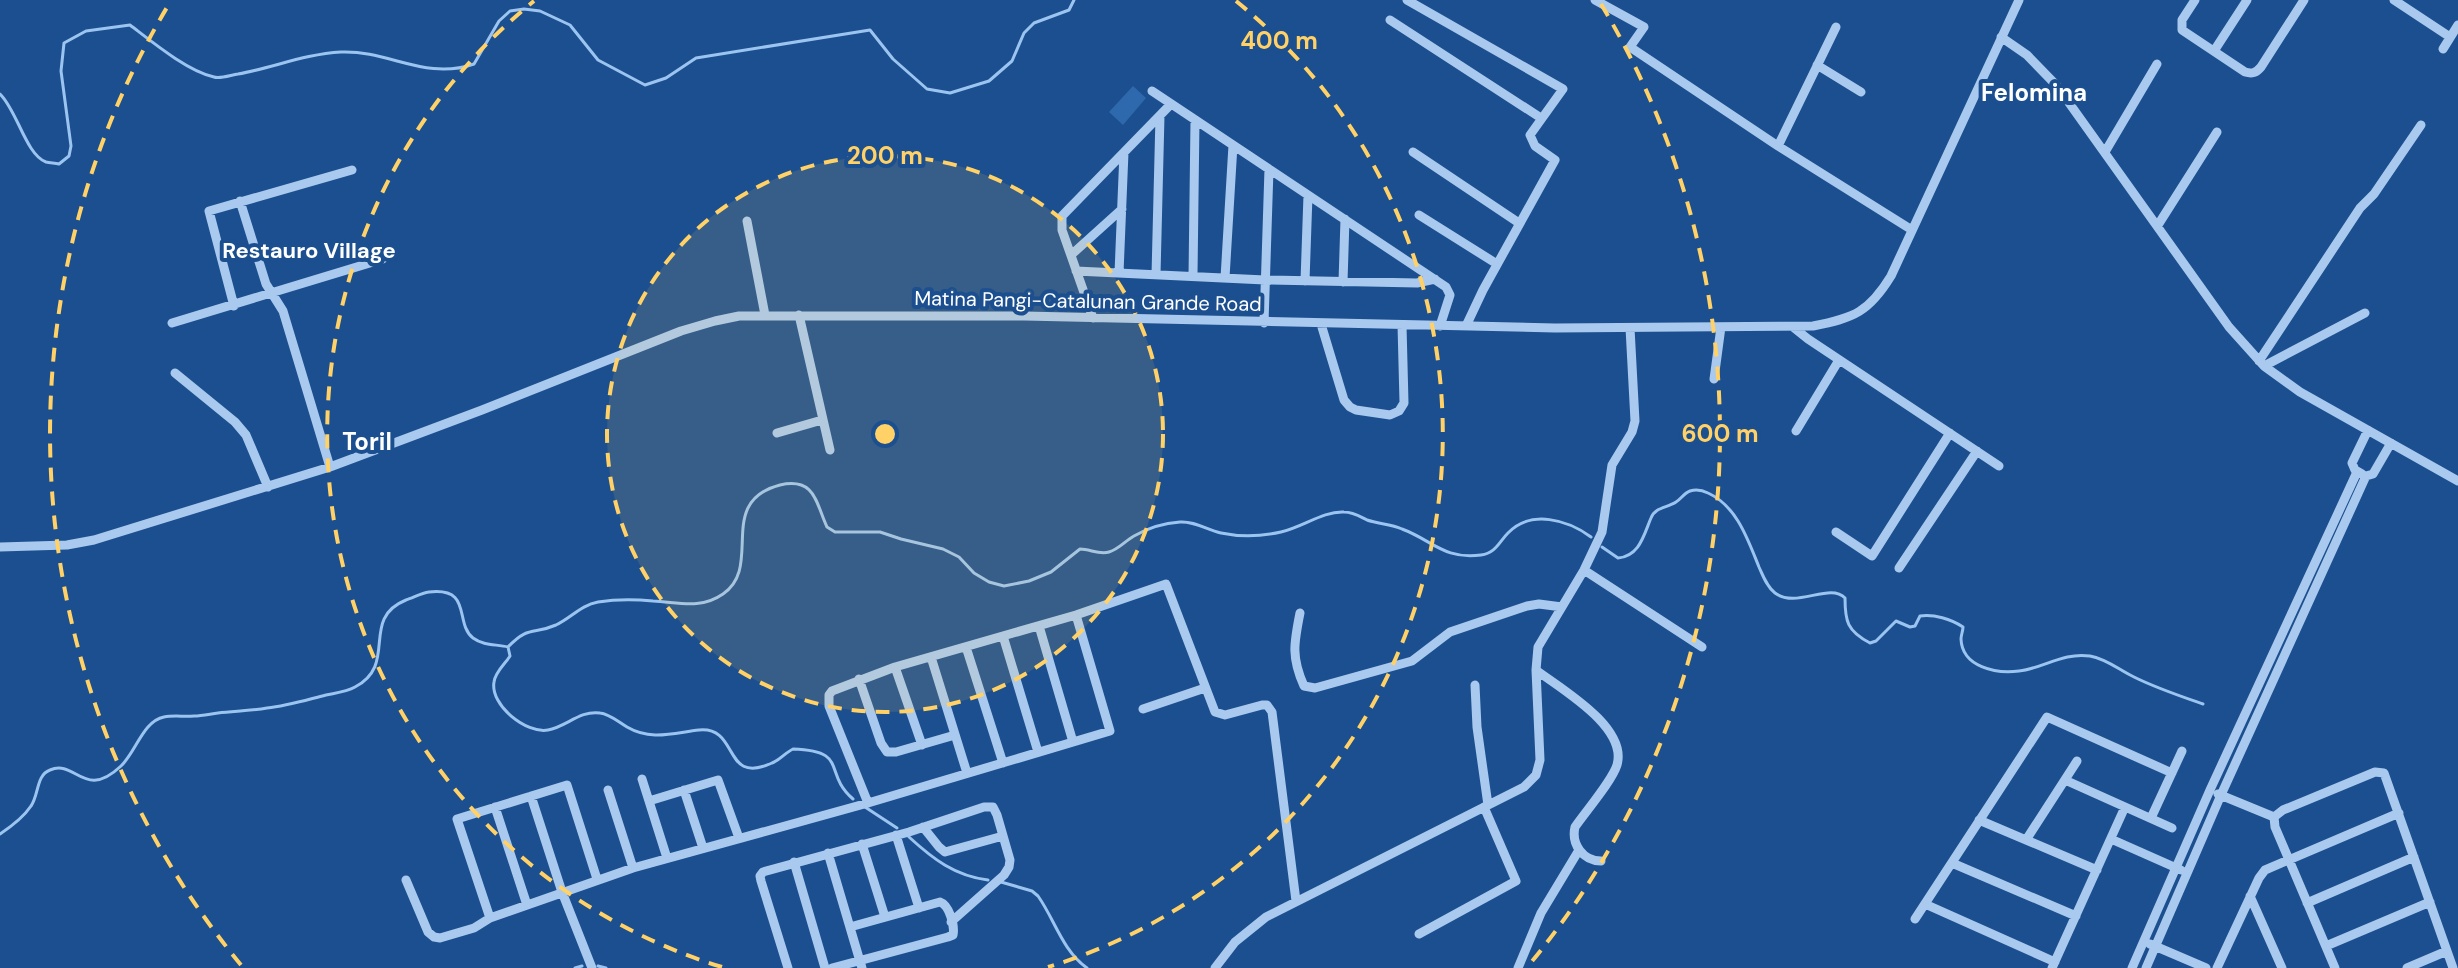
<svg xmlns="http://www.w3.org/2000/svg" width="2458" height="968" font-family="'DM Sans',sans-serif">
<style>
.green{fill:#2e69ad}
.lines{fill:none;stroke-linecap:round;stroke-linejoin:round}
.stream{stroke:#9cc4f0;stroke-width:3}
.minor{stroke:#a9c9ee;stroke-width:9}
.ring{fill:none;stroke:#ffd166;stroke-width:4;stroke-dasharray:14 10}
.labels{text-anchor:middle;stroke-width:8;stroke-linejoin:round;paint-order:stroke}
.street-label{font-size:20px;fill:#fff;stroke:#1b4f8f}
.neighbourhood-label{font-size:22px;font-weight:bold;fill:#fff;stroke:#1b4f8f}
.quarter-label{font-size:24px;font-weight:bold;fill:#fff;stroke:#1b4f8f}
.centre{fill:#ffd166;stroke:#1b4f8f;stroke-width:4}
.ring-label{font-size:24px;text-anchor:middle;font-weight:bold;fill:#ffd166;stroke:#1b4f8f;stroke-width:8;stroke-linejoin:round;paint-order:stroke}
</style>
<rect width="100%" height="100%" fill="#1b4f8f"/>
<!-- green -->
<path class="green" d="M1133 86 1146 98 1123 125 1109 112Z"/>
<g class="lines">
<!-- stream -->
<path class="stream" d="M0 94C17 110 26 155 46 162 50 163 55 163 59 164L69 156 71 146 61 71 64 43 86 31 130 25C151 41 187 71 214 77 220 79 231 75 238 74 272 68 305 54 341 52 389 50 425 81 474 64L499 21 510 11 524 9 540 11 570 25 598 60 645 85 666 78 696 58 870 30 893 59 927 89 950 93 989 81 1012 61 1024 33 1034 23 1069 10 1074 0
M1602 547 1618 558C1640 556 1644 534 1651 518 1655 507 1667 508 1676 502 1681 499 1684 493 1690 491 1696 489 1702 490 1708 493 1737 506 1748 540 1759 567 1763 576 1767 587 1775 593 1796 609 1830 582 1845 598 1845 621 1847 631 1870 643L1876 641 1896 621 1910 627 1915 626 1920 616C1934 614 1951 619 1963 627 1963 631 1961 635 1961 639 1962 667 1996 674 2019 671 2044 668 2063 652 2090 656 2107 659 2119 670 2134 677 2156 688 2180 696 2203 704
M853 799C822 772 850 751 793 749 785 753 780 760 772 763 722 786 740 726 699 730 673 733 651 741 627 727 618 722 610 714 600 713 580 710 566 727 548 730 526 734 490 705 494 682 495 672 505 664 510 656L508 647C529 625 533 635 556 625 571 618 581 605 598 602 616 599 634 599 653 601 678 602 700 610 723 594 764 566 715 502 780 485 816 477 816 504 827 527L835 532H880L901 539 943 549 959 557 974 573 989 582 1004 586 1029 581 1051 572 1080 549C1090 549 1099 555 1109 552 1119 549 1125 541 1134 536 1148 528 1165 523 1180 522 1195 521 1207 530 1221 533 1240 537 1263 536 1281 532 1303 527 1323 511 1344 512 1353 512 1359 516 1367 520 1379 524 1391 524 1402 529 1432 540 1444 560 1481 555 1496 553 1499 542 1508 533 1531 509 1568 520 1591 537
M865 807 897 828
M0 834C12 826 23 818 31 806 39 795 36 775 50 770 76 759 84 801 121 766 136 752 143 721 164 717 174 715 184 717 194 716 202 716 210 714 218 713 234 711 251 711 267 708 287 706 306 700 326 695 335 693 346 692 355 687 399 664 359 619 406 600 413 598 421 593 429 592 473 587 454 623 473 638 484 646 496 644 508 647
M909 837C933 859 955 876 988 880
M1001 882 1032 891 1038 896C1055 920 1062 950 1087 968
M598 966 606 968
M575 968 582 966"/>
<!-- minor -->
<path class="minor" d="M1407 0 1563 89 1530 135 1535 146 1555 160 1483 290 1466 326
M1595 0 1644 27 1630 47 1778 146 1912 230
M2195 0 2182 20V30L2245 72C2252 74 2256 73 2261 67L2304 0
M2394 0 2450 37
M1390 20 1541 118
M2001 37 2027 55 2057 86 2229 327 2264 366 2300 392 2458 481
M2443 49 2458 25
M2214 51 2247 0
M1817 65 1861 92
M1152 91 1446 287 1450 295 1440 326
M1778 146 1836 27
M1413 152 1519 223
M2105 152 2157 64
M240 201 266 284 283 311 330 467
M1419 215 1497 264
M747 221 765 315
M2158 225 2217 132
M1071 255 1122 209
M1076 271 1265 280 1417 283 1435 279
M1119 273 1124 152
M1156 275 1160 116
M1193 276 1195 120
M1225 278 1233 145
M1305 281 1308 195
M1343 282 1345 219
M234 306 209 211 352 170
M799 315 830 450
M1093 318 1062 230V216L1171 104
M172 323 383 259
M1264 323 1269 169
M1321 324 1344 400 1350 407 1356 410 1390 415 1399 411 1404 403 1402 325
M1793 327 1808 339 1999 466
M2259 361 2360 208 2374 194 2421 125
M2264 366 2365 313
M175 373 235 422 246 435 268 487
M1714 379 1721 327
M1796 431 1839 360
M777 433 822 420
M2362 474 2355 470 2352 463 2368 430
M1836 532 1872 556 1950 433
M0 547 67 545 94 540 330 467 482 410 681 331 715 321 739 316H1024L1555 328 1813 326C1854 318 1869 312 1891 276L2019 0
M1899 568 1977 451
M1584 570 1702 647
M1300 613C1294 643 1291 657 1304 686L1315 688 1412 661 1450 632 1527 606 1539 604 1562 607
M1039 626 1073 742
M1003 636 1038 752
M966 647 1003 763
M931 657 967 773
M895 667 922 745
M1536 670C1561 689 1628 727 1617 765 1612 781 1586 811 1575 827 1571 844 1583 861 1601 861
M859 679 881 743 887 752H896L955 735
M1475 685 1477 727 1488 805
M1143 709 1205 688
M642 779 667 858
M2065 780 2172 828
M608 790 633 868
M684 790 703 848
M2218 794 2274 817
M531 796 562 892 592 968
M649 801 718 780 739 838
M868 803 829 706V695L832 691 895 667 1076 615 1166 584 1215 712 1225 715 1262 705H1267L1272 712 1296 901
M495 807 527 905
M2274 817 2283 810 2375 772 2384 773 2453 968
M2274 817 2275 827 2335 968
M2151 818 2182 751
M1979 820 2097 870
M923 827 939 847 945 852 1003 836
M896 835 919 908
M2111 839 2181 870
M2026 840 2077 761
M862 844 885 917
M828 853 862 968
M794 862 825 968
M1952 863 2076 916
M406 880 428 932 434 937 440 938 474 928 490 918 633 868 868 803 1110 731 1076 615
M2250 896 2282 968
M2307 903 2414 857
M1925 904 2055 962
M490 918 457 819 567 785 597 879
M1915 919 2047 717 2172 773
M1419 934 1516 881 1484 807
M2150 944 2206 968
M2326 946 2430 902
M788 968 761 881 760 876 763 872 909 832 984 807H993L997 815 1010 860 1009 867 1004 875 951 922
M832 968 948 937 953 935C955 925 949 905 940 902L850 927
M1215 968 1235 942 1266 917 1524 787 1536 775 1540 760 1536 670 1538 647 1584 570 1602 532 1612 465 1632 432 1635 421 1630 328
M1518 968 1541 913 1579 850
M2052 968 2125 807
M2132 968 2210 790 2357 472
M2146 968 2221 795 2366 476 2373 474 2391 443
M2217 968 2259 878 2265 870 2399 813
M2407 968 2447 951"/>
</g>
<!-- distance rings -->
<circle cx="885" cy="434" r="278" fill="#ffd166" fill-opacity=".12"/>
<g class="ring">
<circle cx="885" cy="434" r="278"/>
<path d="M722 967A557 557 0 0 1 534 1M1236 1A557 557 0 0 1 1048 967"/>
<path d="M241 965A835 835 0 0 1 169 4M1601 4A835 835 0 0 1 1529 965"/>
</g>
<g class="labels">
<!-- street labels -->
<g class="street-label">
<text transform="translate(1088 301) rotate(1)" y="7">Matina Pangi-Catalunan Grande Road</text>
</g>
<!-- neighbourhood labels -->
<g class="neighbourhood-label">
<text x="309" y="258">Restauro Village</text>
</g>
<!-- quarter labels -->
<g class="quarter-label">
<text x="2034" y="101">Felomina</text>
<text x="367" y="450">Toril</text>
</g>
</g>
<circle cx="885" cy="434" r="12" class="centre"/>
<g class="ring-label">
<text x="1279" y="49">400 m</text>
<text x="885" y="164">200 m</text>
<text x="1720" y="442">600 m</text>
</g>
</svg>
